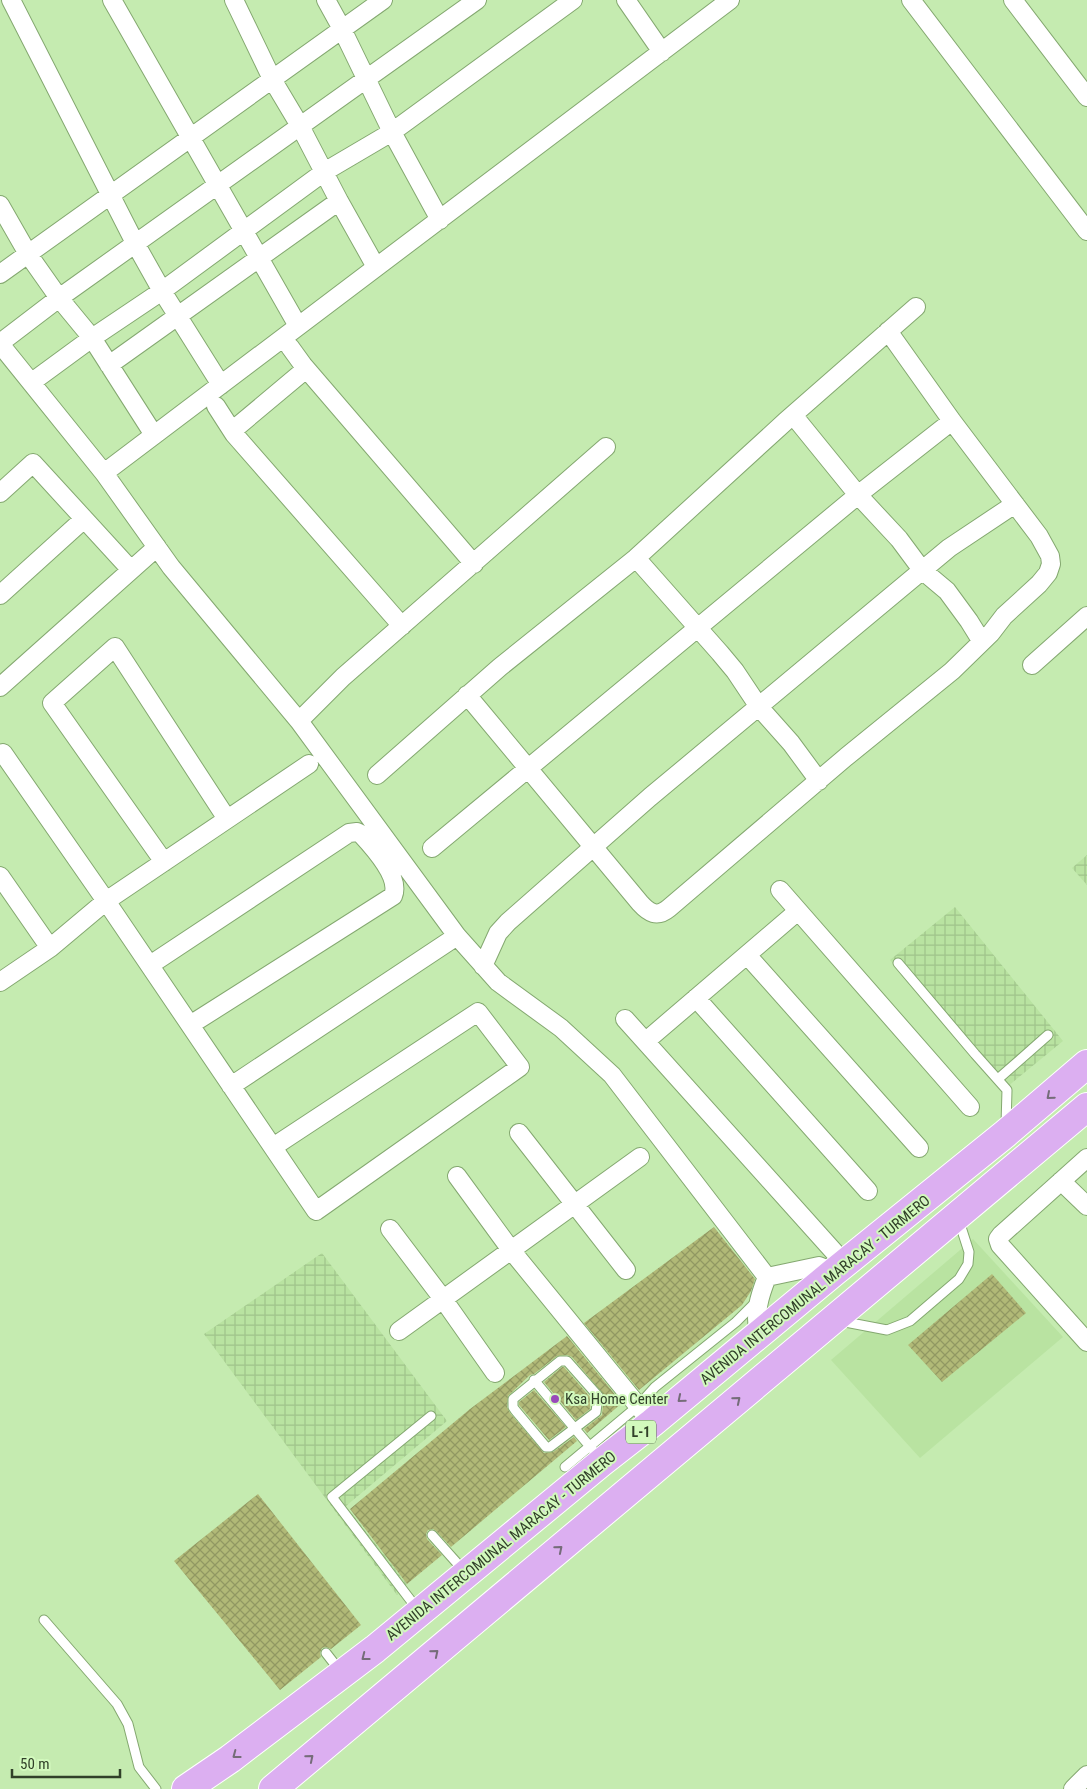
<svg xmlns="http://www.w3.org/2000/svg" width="1087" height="1789" font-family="'Roboto Condensed',sans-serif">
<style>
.built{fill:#b9e3a1}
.industrial{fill:url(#industrial-grid)}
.building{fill:url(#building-cross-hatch)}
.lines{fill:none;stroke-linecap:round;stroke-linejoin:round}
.service-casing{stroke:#84a870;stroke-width:11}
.minor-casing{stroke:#84a870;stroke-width:20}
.primary-casing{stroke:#fff;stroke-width:30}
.service{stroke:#fff;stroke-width:9}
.minor{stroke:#fff;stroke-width:18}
.primary{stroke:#dcaff1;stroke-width:28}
.oneway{stroke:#756c79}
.poi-dot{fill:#994aba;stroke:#d2f9bd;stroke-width:2}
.labels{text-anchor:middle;stroke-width:4;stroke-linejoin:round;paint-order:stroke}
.shield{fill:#d2f9bd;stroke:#617855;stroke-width:1}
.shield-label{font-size:14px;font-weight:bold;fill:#314029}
.street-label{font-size:15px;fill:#314029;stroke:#d2f9bd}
.poi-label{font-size:15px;fill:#314029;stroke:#d2f9bd;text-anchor:start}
</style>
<defs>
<pattern id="industrial-grid" width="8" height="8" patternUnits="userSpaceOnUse" patternTransform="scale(1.25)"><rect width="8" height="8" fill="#b9e3a1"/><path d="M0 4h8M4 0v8" fill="none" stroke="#a0c48b"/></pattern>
<pattern id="building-cross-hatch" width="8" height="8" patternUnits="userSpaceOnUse" patternTransform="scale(1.25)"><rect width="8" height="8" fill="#b1b977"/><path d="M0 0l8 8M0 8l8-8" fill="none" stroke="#919862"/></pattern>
</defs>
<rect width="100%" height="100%" fill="#c5ebb0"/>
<!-- built -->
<path class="built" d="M973 1239 1063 1337 920 1458 831 1360Z"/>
<!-- industrial -->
<path class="industrial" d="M1087 855V885L1072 868Z
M955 907 1063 1041 1002 1091 890 960Z
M322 1253 447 1421 346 1506 407 1584 397 1595 204 1334Z"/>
<!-- building -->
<path class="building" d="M714 1227 755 1279 751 1291 742 1305 639 1390 584 1323Z
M992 1274 1026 1313 942 1382 908 1345Z
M567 1336 622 1403 587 1433 584 1429 602 1415 604 1395 572 1357 567 1355 557 1356 534 1374 530 1375 508 1396 507 1407 510 1413 544 1453 553 1452 574 1437 577 1441 451 1547 436 1531 433 1529 428 1530 426 1534 427 1539 442 1555 407 1584 350 1509 470 1409Z
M562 1367H564L591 1398 590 1409 576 1420 544 1382Z
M534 1390 566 1427 549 1440 519 1405V1402Z
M258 1494 361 1625 331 1649 326 1647 322 1648 320 1653 321 1657 280 1690 174 1561Z"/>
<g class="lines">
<defs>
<path id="service" d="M898 963 975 1054 1007 1090 1006 1125
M998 1079 1048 1035
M840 1321 887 1330 910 1321 959 1279 968 1264 969 1252 960 1224 956 1220
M560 1361H567L598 1396 596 1412 550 1447H546L515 1410 513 1407V1399Z
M534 1380 592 1449
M565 1467 638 1406 655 1387 736 1322 757 1301
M432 1535 465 1572
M418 1610 332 1497 431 1416
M44 1620 117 1704 128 1724 139 1767 156 1789
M326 1653 340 1671"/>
<path id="minor" d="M11 0 135 243 162 291 221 385
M112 0 298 326
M234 0 272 79 300 126 339 201 376 267
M326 0 342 29 392 132 440 220
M626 0 662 52
M911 0 1087 231
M1013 0 1087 97
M0 205 28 254 59 298 92 338 154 435
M0 274 383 0
M0 343 59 298 477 0
M0 344 104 473 171 567 299 721 457 936 498 982 561 1028 612 1075 767 1277
M290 347 303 365 474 564
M109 365 339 201
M32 382 92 338 162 291 324 172 392 132 573 0
M216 406 234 434 402 626
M793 415 858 495 899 539 922 570 947 591 969 621 982 642
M232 431 306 369
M104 473 730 0
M0 493 33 463 131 570
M636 558 720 653 735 671 759 707 791 743 819 781
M0 595 84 519
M1032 665 1087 616
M0 687 157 547
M467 695 640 903C649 913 657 918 669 908L846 757 952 671 991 633 1004 616 1039 584 1048 573 1051 564 1050 556 1039 536 952 421 888 331
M299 721 343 677 606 447
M0 755 3 753 106 901 316 1211 520 1067 478 1012 273 1147
M377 775 500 667 636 558 786 421 916 307
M432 848 864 490 952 421
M164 862 52 703 115 647 227 819
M0 876 50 948
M780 890 970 1107
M747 955 919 1148
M150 965 349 833 357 832 361 834C373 847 401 877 393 896L190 1025
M483 966 498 933 508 922 650 797 949 548 1015 504
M0 982 50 948 106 901 309 764
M696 998 868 1191
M625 1019 845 1264
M646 1041 798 911
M231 1086 457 936
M519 1133 626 1270
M1087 1158 1001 1235 998 1239 1000 1245 1087 1342
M457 1176 511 1250 652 1423
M1061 1181 1087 1206
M390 1229 443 1299 495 1373
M767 1277 819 1266 834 1272
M399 1331 640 1157
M759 1335C754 1314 759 1297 767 1277
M1073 1789 1087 1775"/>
<path id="primary" d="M186 1789 230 1759 375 1649 602 1462 652 1423 834 1272 1005 1134 1087 1064
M273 1789C544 1562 815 1334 1087 1107"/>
</defs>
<!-- service casing -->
<use href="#service" class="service-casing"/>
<!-- minor casing -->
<use href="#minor" class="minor-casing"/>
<!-- primary casing -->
<use href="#primary" class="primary-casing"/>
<!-- service -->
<use href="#service" class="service"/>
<!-- minor -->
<use href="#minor" class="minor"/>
<!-- primary -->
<use href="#primary" class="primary"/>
</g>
<!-- one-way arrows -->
<defs><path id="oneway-chevron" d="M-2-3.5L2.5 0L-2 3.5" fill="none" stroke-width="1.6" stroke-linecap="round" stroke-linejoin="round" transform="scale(1.25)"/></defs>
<g class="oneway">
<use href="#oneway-chevron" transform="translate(1050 1096) rotate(139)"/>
<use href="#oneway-chevron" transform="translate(681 1399) rotate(140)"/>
<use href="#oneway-chevron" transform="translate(737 1400) rotate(-40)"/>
<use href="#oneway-chevron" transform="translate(559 1549) rotate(-40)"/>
<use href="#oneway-chevron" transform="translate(435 1653) rotate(-40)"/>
<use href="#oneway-chevron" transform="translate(365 1657) rotate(142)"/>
<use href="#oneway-chevron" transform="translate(236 1755) rotate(143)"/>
<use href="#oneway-chevron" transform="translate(310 1758) rotate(-40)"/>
</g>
<!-- markers -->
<circle class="poi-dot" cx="555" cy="1399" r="5"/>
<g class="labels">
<!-- shield labels -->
<rect class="shield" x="626" y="1420.5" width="30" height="23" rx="4"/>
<g class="shield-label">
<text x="641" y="1437">L-1</text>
</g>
<!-- street labels -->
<g class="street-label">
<text transform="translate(815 1290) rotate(-39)" y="5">AVENIDA INTERCOMUNAL MARACAY - TURMERO</text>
<text transform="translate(501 1546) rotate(-39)" y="5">AVENIDA INTERCOMUNAL MARACAY - TURMERO</text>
</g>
<!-- poi labels -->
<g class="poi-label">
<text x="565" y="1404">Ksa Home Center</text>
</g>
</g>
<!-- scale -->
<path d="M12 1769v8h108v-8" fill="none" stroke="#314029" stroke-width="2.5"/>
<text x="20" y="1769" font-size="15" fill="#314029" stroke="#d2f9bd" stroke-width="4" paint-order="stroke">50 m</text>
</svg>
